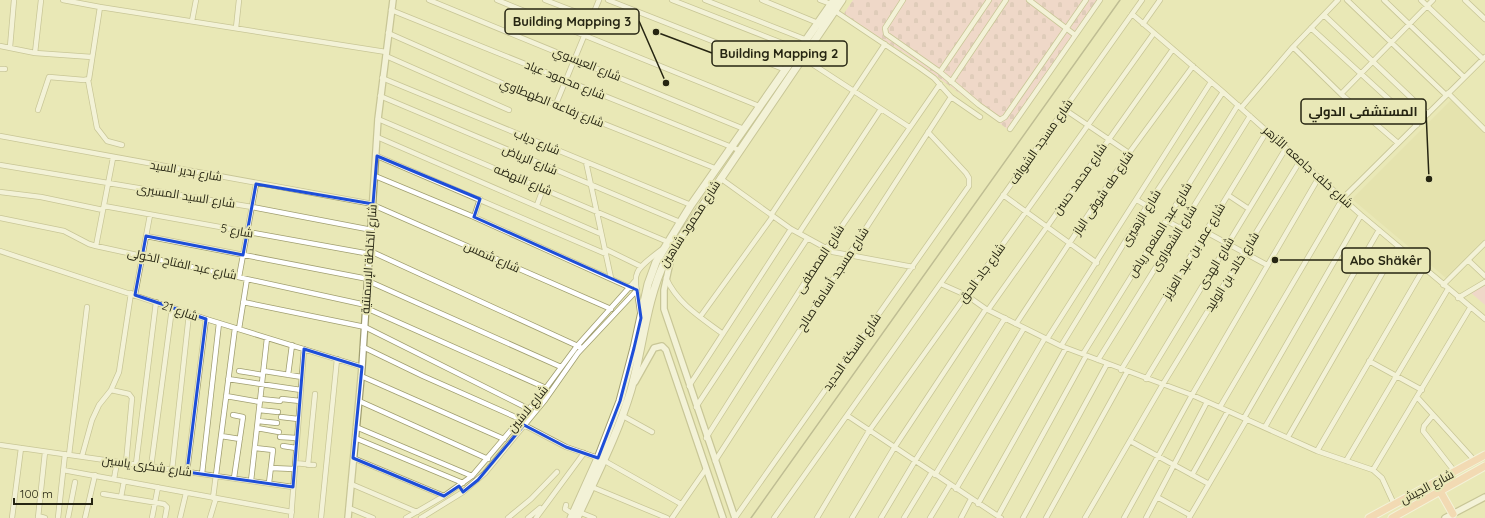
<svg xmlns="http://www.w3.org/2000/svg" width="1485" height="518" font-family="Quicksand,Cairo,sans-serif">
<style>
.built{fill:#dfdda5}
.cemetery{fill:url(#cemetery-stones)}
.pitch{fill:#f6c6de}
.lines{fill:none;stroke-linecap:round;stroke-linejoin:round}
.minor-casing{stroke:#a09e70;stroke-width:6}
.tertiary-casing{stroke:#a09e70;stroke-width:8}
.secondary-casing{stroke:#a09e70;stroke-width:9}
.primary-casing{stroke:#fff;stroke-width:9}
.minor{stroke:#fff;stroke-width:4.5}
.tertiary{stroke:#fff;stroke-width:5.5}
.secondary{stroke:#fff;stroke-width:7}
.primary{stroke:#fdc9af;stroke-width:7}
.rail{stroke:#8c8b68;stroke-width:1.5}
.marked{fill:none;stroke:#1d4ed8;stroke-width:3;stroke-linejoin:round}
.labels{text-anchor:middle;stroke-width:4;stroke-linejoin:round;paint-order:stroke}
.street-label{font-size:12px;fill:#262512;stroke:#e9e8b7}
.leader{fill:none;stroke:#262512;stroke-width:1.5}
.callout-dot{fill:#262512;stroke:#e9e8b7;stroke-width:1.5}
.callout{fill:#e9e8b7;stroke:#262512;stroke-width:1.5}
.callout-label{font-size:13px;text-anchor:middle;font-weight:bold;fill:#262512}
</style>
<defs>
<pattern id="cemetery-stones" width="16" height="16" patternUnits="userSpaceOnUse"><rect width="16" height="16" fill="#f6c6de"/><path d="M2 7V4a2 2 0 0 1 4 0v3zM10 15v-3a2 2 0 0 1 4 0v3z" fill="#d3aabd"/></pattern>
</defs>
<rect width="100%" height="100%" fill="#e9e8b7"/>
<!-- built -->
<path class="built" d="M1451 100 1485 134V239L1446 278 1352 199Z"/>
<!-- cemetery -->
<path class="cemetery" d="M853 0H1102L1010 131 911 57 843 15Z"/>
<!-- pitch -->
<path class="pitch" d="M1485 284V305L1470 292Z"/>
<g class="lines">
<defs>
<path id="minor" d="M63 0 100 7
M429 0 744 129
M497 0 759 106
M545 0 592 18
M608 0 786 70
M672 0 800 50
M705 0 807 40
M762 0 818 23
M820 0 831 4
M903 0 885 28 886 34 940 72 979 105 1000 120 1005 117 1086 0
M1029 0 1075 35
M1347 0 1446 95
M1384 0 1464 77
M1421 0 1483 59
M1465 0 1485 19
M391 10 739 150
M835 11 920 68 934 78 951 97 980 117
M1132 14 1223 92 1361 215 1485 319
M1324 15 1428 114
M192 21 196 0
M1143 24 1160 0
M236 28 239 0
M1311 28 1417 125
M388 33 504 84 717 169
M0 46 35 53 92 57
M10 47 14 0
M1293 47 1341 94 1398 143
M35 53 41 0
M386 56 509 110
M803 58 909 127
M0 69H5
M940 72 989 0
M382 78 691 205
M88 80 97 128 107 141 122 145
M951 82 1006 0
M1448 93 1485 130
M1341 94 1433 0
M380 96 680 222
M556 104 599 0
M1241 108 1293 47 1338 0
M1064 109 1129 153
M38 110 49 77 84 80 89 79 100 7 386 52
M378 119 668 242
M1010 129 1100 0
M0 136 373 204
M377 137 601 234
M377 156 606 254
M586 162 611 278
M0 165 252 207 372 230
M375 176 474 217 631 288
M720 178 791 229 833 252 913 267
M0 192 41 197 103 210
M1003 195 1097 263
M1228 195 1249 209
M1137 200 1147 206
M373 205 611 309
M537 205 543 189
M104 206 370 254
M771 215 885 44
M474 217 480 199
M0 218 64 231 89 244 96 246 366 305
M1167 221 1180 228
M1206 232 1267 265
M799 233 881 109
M146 236 368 279
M96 246 113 158
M605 249 640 266
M0 251 206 319 362 367
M370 251 580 347
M1468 260 1485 276
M239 277 256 184
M666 278C678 304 700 317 723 334
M368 281 561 367
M941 284 966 295 986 309 1061 346 1192 395 1317 451 1373 470 1382 478 1394 504
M1443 285 1485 243
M135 295 150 215
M1458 298 1485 282
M243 302 365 327 529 409
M366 308 546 388
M988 310 1173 49
M640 312C635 273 628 275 661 250
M700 317 773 216
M1016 324 1129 153 1193 66
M239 329 247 279
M1047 339 1211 82
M1061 346 1147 206 1223 92
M363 347 423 376 520 419
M1083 354 1238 105
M1098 360 1250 116
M1369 361 1422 390
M1121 370 1267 131
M239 371 263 375
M264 371 302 377
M288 375 292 345
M361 376 504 439
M228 379 301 390
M1146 379 1286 148
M689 386 791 229
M111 390 129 394 132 398 126 463
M226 396 260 402
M1417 397 1475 461
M261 399 280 401
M282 399 300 401
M359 401 488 459
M696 407 807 239
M1220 407 1343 198 1485 57
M259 410 278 412
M233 415 243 417 234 478
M1433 415 1424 426 1423 431 1455 472
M623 416 652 432
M848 416 1001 518
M281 417 298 419
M1244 418 1361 215
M258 421 277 423
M524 425 566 447 598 458
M356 427 472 476
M1265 427 1379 230
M257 428 279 432
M221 436 240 439
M280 437 297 438
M1288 437 1398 246
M355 438 463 483
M706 438 826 249 940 84
M1130 441 1209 484
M0 445 293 487
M283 446 296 448
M255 448 273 450 269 483
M1317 451 1424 268
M69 455 87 307
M82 456 92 420 99 405 111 390 119 372 131 293
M353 458 444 496
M603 460 681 504
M715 461 951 97
M1346 461 1448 289
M295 463 314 465
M136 464 156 302
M308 465 315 394
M151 467 172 308
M271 468 294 469
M63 470 292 512
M172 470 189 314
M1373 470 1470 308
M187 472 206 319
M202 474 219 323
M935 475 1024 328
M1192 475 1228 411
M114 479 117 462
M251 481 267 338
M351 484 417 512
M592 487 667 518
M956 489 1045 338
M103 494 164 504 167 507 165 518
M121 497 124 481
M1157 497 1190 515
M213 498 235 328
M978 504 1066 348
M566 505 565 509 573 514
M349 508 373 518
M579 512 594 518
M38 516 45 518
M998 516 1086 356
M12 518 21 448
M38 518 45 452
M58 518 65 454
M68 518 75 482
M85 518 95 475
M152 518 158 487
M180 518 186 493
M210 518 216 498
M291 518 304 349
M321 518 337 359
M406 518 444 496 472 476 540 396 577 346 635 281
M421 518 463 492 485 473 545 400 578 353 637 290
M508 518 531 499 557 472
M528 518 540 508
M536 518 584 453
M672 518 706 469
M735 518 969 186V178L966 173 928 132
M774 518 1142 0
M817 518 869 431 1154 33
M852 518 894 448 986 309
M881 518 915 461 1005 318
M904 518 932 472
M930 518 950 485
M961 518 971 499
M1023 518 1107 364
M1046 518 1127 372
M1085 518 1163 384 1300 161
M1124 518 1192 395 1319 177
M1146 518 1207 402
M1189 518 1247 419"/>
<path id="tertiary" d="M672 253 664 290V309L735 518
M635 382 654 348 662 346 666 350 723 518
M348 518 362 367 378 119 393 0
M1445 518 1485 497"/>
<path id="secondary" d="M571 518 598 458 620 401 634 348 648 284 656 262 691 205 834 0
M577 518C596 476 618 434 631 390 643 347 646 301 665 261L842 0"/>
<path id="primary" d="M1440 491 1453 514
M1369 518 1485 455
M1392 518 1485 466"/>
</defs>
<!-- minor casing -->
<use href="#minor" class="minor-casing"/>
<!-- tertiary casing -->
<use href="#tertiary" class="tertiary-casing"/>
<!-- secondary casing -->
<use href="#secondary" class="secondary-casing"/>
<!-- primary casing -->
<use href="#primary" class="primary-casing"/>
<!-- minor -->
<use href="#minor" class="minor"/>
<!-- tertiary -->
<use href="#tertiary" class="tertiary"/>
<!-- secondary -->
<use href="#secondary" class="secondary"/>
<!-- primary -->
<use href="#primary" class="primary"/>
<!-- rail -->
<path class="rail" d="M751 518 1120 0"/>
</g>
<!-- marked area -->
<path d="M0 0H1485V518H0ZM377 156 480 199 474 217 637 290 641 318 634 348 620 401 598 458 566 447 524 425 478 480 463 492 459 486 444 496 353 458 362 367 304 349 293 487 187 472 206 319 135 295 146 236 243 255 256 184 373 204Z" fill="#e9e8b7" fill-opacity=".55" fill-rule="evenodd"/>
<path class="marked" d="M377 156 480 199 474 217 637 290 641 318 634 348 620 401 598 458 566 447 524 425 478 480 463 492 459 486 444 496 353 458 362 367 304 349 293 487 187 472 206 319 135 295 146 236 243 255 256 184 373 204Z"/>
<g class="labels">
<!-- street labels -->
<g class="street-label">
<text transform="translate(587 64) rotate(22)" y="4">شارع العيسوي</text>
<text transform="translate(565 80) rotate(22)" y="4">شارع محمود عياد</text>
<text transform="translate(552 103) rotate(22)" y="4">شارع رفاعه الطهطاوي</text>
<text transform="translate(537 142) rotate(23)" y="4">شارع دياب</text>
<text transform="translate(1041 142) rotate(-55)" y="4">شارع مسجد الشواف</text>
<text transform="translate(530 160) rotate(23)" y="4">شارع الرياض</text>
<text transform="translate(1308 167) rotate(42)" y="4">شارع خلف جامعه الأزهر</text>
<text transform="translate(186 171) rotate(10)" y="4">شارع بدير السيد</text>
<text transform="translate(1080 179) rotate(-55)" y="4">شارع محمد حسن</text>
<text transform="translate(523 180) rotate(23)" y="4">شارع النهضه</text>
<text transform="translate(1103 193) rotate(-56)" y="4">شارع طه شوقى الباز</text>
<text transform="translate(186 196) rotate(9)" y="4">شارع السيد المسيرى</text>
<text transform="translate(1141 218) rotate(-58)" y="4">شارع الزهيرى</text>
<text transform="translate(690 224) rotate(-57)" y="4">شارع محمود شاهين</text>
<text transform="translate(1160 230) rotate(-58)" y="4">شارع عبد المنعم رياض</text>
<text transform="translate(237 231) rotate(10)" y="4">شارع 5</text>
<text transform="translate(1174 238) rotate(-58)" y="4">شارع الشعراوى</text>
<text transform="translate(1194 251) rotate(-59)" y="4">شارع عمر بن عبد العزيز</text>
<text transform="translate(492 257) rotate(24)" y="4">شارع شمس</text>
<text transform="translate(369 259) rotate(-86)" y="4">شارع الخلطة الإسمنتية</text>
<text transform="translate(820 259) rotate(-57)" y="4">شارع المصطفى</text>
<text transform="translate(1216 263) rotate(-59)" y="4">شارع الهدى</text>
<text transform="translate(182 264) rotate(12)" y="4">شارع عبد الفتاح الخولى</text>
<text transform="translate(1232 272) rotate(-58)" y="4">شارع خالد بن الوليد</text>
<text transform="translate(982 273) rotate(-54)" y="4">شارع جاد الحق</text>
<text transform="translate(833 279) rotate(-57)" y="4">شارع مسجد أسامة صالح</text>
<text transform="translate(180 311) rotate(19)" y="4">شارع 21</text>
<text transform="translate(852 352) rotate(-55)" y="4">شارع السكة الحديد</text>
<text transform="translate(528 409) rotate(-51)" y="4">شارع لاشين</text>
<text transform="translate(147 466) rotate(8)" y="4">شارع شكرى ياسين</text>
<text transform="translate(1427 487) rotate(-28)" y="4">شارع الجيش</text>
</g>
</g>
<!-- callouts -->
<path class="leader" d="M666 83L639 21M656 32L712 53M1429 179L1426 111M1275 260L1342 260"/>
<g class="callout-dot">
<circle cx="666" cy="83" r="4"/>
<circle cx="656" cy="32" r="4"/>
<circle cx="1429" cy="179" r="4"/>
<circle cx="1275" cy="260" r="4"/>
</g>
<g class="callout">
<rect x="505" y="9" width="134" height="25" rx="4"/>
<rect x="712" y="41" width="135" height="25" rx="4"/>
<rect x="1301" y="99" width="125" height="25" rx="4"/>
<rect x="1342" y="248" width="88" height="25" rx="4"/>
</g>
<g class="callout-label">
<text x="572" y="26">Building Mapping 3</text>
<text x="779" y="58">Building Mapping 2</text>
<text x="1363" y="116">المستشفى الدولي</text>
<text x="1386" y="265">Abo Shäkêr</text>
</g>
<!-- scale -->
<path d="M14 498v6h78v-6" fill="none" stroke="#262512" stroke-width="2"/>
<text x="20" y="498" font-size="12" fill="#262512" stroke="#e9e8b7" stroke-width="3" paint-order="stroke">100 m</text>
</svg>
